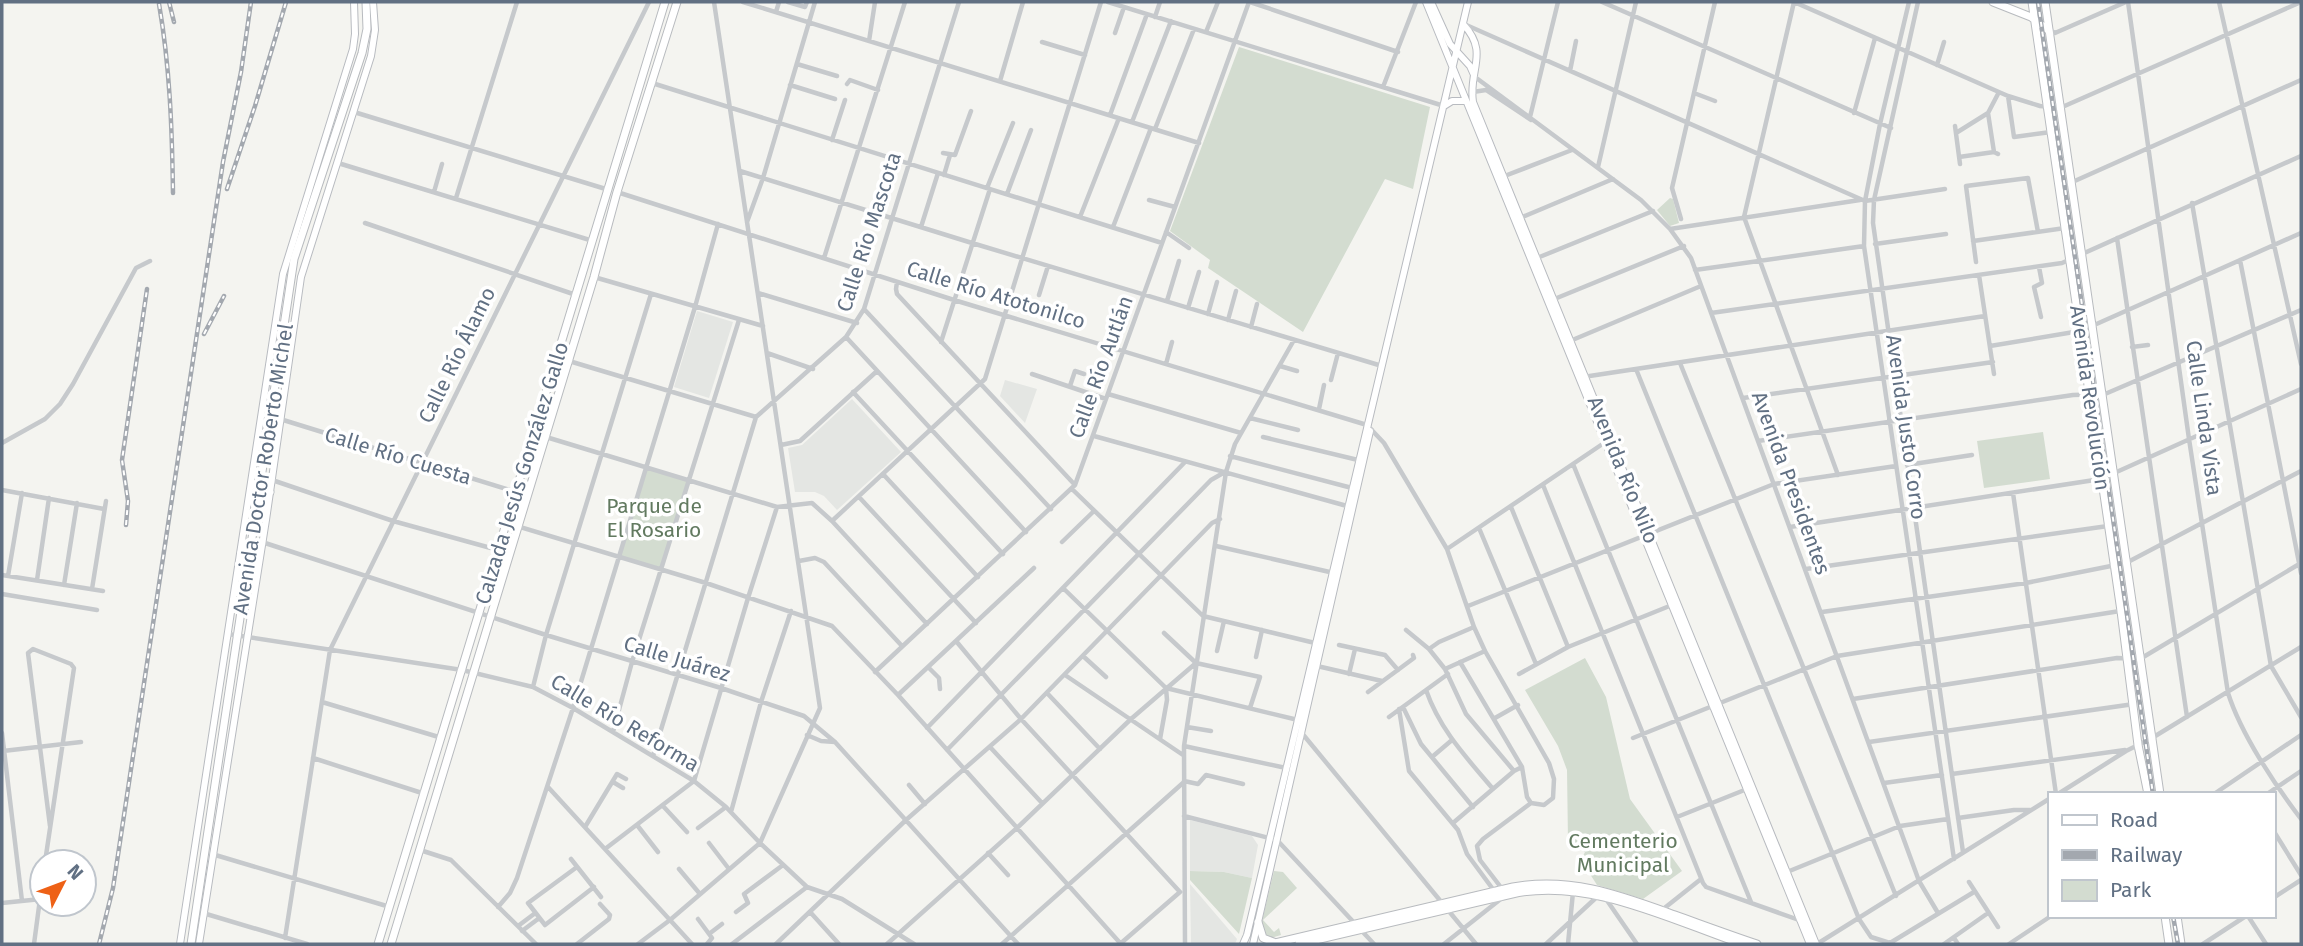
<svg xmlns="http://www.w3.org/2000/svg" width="2303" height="946" font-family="'Fira Sans',sans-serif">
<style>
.built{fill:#e4e6e3}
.green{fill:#d3dcd0}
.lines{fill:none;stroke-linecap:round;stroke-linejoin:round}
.secondary-casing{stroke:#b8bbc0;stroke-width:8}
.primary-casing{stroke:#b8bbbf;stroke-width:9}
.street{stroke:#c6c9cc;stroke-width:4.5}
.secondary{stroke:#fff;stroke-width:6}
.primary{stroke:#fff;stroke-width:7}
.rail-casing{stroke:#a3a8af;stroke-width:4.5}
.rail{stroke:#fff;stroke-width:2;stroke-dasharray:5;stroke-linecap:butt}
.labels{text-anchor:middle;stroke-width:7;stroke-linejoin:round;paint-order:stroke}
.street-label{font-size:21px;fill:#617083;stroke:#fff}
.park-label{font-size:21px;fill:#627a60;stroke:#fff}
</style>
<rect width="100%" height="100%" fill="#f4f4f0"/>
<!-- built -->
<path class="built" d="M697 311 733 322 709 398 674 387Z
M1005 380 1037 389 1025 423 1000 396Z
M852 399 901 452 837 510 824 496 815 492H795L788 448 802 445Z
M1190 820 1252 836 1258 845 1252 878 1224 872 1190 871Z
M1190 884 1237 939 1235 944H1191Z"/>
<!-- green -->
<path class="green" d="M1239 47 1430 107 1413 189 1385 179 1303 332 1208 268 1210 260 1170 231Z
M1670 198 1673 199 1679 223 1670 226 1657 210Z
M2043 432 2050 479 1984 488 1977 441Z
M646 468 688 481 662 569 619 556Z
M1585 658 1606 697 1630 799 1682 871 1643 899 1597 885 1581 860 1585 852 1568 842 1567 770 1558 746 1525 690Z
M1190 871 1224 872 1252 878 1239 934 1190 880Z
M1274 871 1283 872 1297 888 1263 920 1274 932 1279 928 1281 935 1271 938 1265 934 1261 925Z"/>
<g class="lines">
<defs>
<path id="secondary" d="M1426 2 1810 944
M1431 2 1450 44 1470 66 1474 75
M1463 24C1490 53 1468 70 1473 102L1816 944
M1444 106 1452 101H1466
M180 944 283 274 353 49 355 34 354 2
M199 944 266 520 301 277 371 56 375 30 373 2
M1243 944 1247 935 1468 2
M1253 944 1370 431"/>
<path id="primary" d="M1993 2 2031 17 2048 30
M2032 2 2121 611 2138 745 2148 794
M2045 2 2160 794
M262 481 270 492
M2165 916 2169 944
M2177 916 2181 944
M1258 922 1263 938 1276 943
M191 944 294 259 362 53 367 29 366 2
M378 944 665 2
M391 944 594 277 617 192 677 2
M1271 944 1513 887C1571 876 1622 896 1675 915 1703 925 1730 935 1757 944
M1299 944 1512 894C1588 877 1671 920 1742 944"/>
</defs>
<!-- secondary casing -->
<use href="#secondary" class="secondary-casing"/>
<!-- primary casing -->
<use href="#primary" class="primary-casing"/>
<!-- street -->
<path class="street" d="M743 2 1199 143
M788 2 805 7 807 2
M1108 2 1444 106
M1250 2 1398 52
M1602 2 1891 128
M1794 2 2008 96 2040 106 2060 108 2301 2
M1794 2 1744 217 1838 475
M1909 2 1880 124 1865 201 1864 246 1954 859
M1918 2 1874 200 1873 223 1963 852
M2128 2 2189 439 2228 693C2241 734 2275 785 2301 819
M2219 2 2301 364
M776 12 779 2
M1155 17 1160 2
M1464 24 1865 201 1945 189
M2049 30 2055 33 2126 2
M1206 32 1218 2
M1115 33 1124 7
M869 41 875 2
M1042 42 1085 55
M797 64 837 76
M1937 65 1944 42
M1570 71 1576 41
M1475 77 1641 200 1670 229 1691 258 1919 881 1938 913
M1000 81 1023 2
M652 83 1162 243
M847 84 850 80 878 90
M790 85 835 99
M1383 87 1416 2
M1473 92 1486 90 1531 120
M1694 93 1715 101
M2008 96 2014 137 2051 132
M354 112 609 190
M1854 113 1875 38
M1988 113 1994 152
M1110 115 1147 14
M1530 117 1558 2
M1132 122 1171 21
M1955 126 1960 164
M1155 129 1194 29
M1956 133 1988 113 1999 92
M832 140 845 100
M943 153 955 155 971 111
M1959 157 1994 152 1998 154
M338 163 593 241
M1598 167 1636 2
M740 171 972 243 1382 366
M944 175 950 155
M1502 177 1572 150
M987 188 1013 123
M2059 188 2301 80
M434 192 442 164
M617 192 954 300 1367 425 1384 443 1447 549 1474 627 1485 651 1549 763 1554 779 1553 798 1544 805 1531 803
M1007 194 1031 130
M456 198 517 2
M1149 200 1175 207
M2192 203 2271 666 2301 717
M1080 217 1119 118
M1520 218 1613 179
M1681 219 1672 188 1715 2
M747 222 763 178 815 2
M365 223 576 295
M921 227 938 173
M1113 227 1151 128
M1670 229 1860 200
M1166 232 1189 248
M2117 238 2187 717
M1973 241 2065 228
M1875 244 1946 234
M824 258 905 2
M1537 258 1653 211
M2240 260 2301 573
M1976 262 1966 186 2028 178 2038 232
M2039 267 2042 283 2034 287 2041 317
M1695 270 1864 246
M1979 275 1994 374
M594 277 763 326
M897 282 896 289 897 294 1075 485
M758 293 857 323
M1039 295 1048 266
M1552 300 1684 246
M1167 301 1179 261
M1188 308 1199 272
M864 309 1051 509
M1711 313 2062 263 2301 156
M1208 314 1217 282
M1228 320 1236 291
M2092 326 2301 233
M1251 327 1257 304
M846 337 1026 532
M1570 341 1701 286
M941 342 990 189
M1990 346 2080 331
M2132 347 2148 345
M767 353 813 369
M569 361 756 417
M1680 363 1896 896
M1166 364 1172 342
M1280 366 1297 371
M1636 369 1859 919 1871 937 1893 944
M1032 374 1106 399
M1583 377 1985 316
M1331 380 1338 353
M1070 386 1075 371 1084 374
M853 392 1003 554
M1108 394 1241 433
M1743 398 1993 362
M1319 409 1324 385
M1250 418 1298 430
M280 419 516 492
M1094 436 1347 506
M546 437 777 507 812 503 832 521 927 624
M1263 437 1358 460
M1758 441 2073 395 2105 394 2301 310
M2 443 45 419 60 404 73 384 136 268 150 261
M781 445 800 441 877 371
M1230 456 1352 488
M1573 464 1751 902
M1907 465 1972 455
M883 474 978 577
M272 480 393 521 498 550
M1543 485 1703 883 1706 887 1799 920
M1072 489 1203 616 1315 643
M2 490 104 509
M2013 493 2056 794
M859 497 976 623
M1511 507 1568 647
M832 521 985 379 1101 2
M507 523 706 583 832 626 898 695 1121 944
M1790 527 2101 479 2301 389
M1479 528 1536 664
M242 540 262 542 546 635 721 688 804 716 835 742 1018 944
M1062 542 1094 511
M1216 546 1334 573
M1447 549 1604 443
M799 561 815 558 824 562 902 646
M1806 569 2108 526
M2 575 103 591
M8 576 22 493
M37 580 49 498
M64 585 77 503
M1063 588 1166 688 1298 720
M92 589 106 501
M2 594 97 610
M1468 606 1774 484 1896 466
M1822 612 2026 583 2126 563 2301 471
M1406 630 1429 649 1445 669 1466 714 1514 771
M1164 633 1196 663
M228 634 462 670 533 687 573 708 694 781 726 807 760 843 807 887 842 899 914 944
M956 641 1021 719 1180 892
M1339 645 1385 655 1398 670
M1429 649 1439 642 1474 627
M1217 651 1224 621
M1083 656 1106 677
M1256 657 1262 630
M1460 662 1522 767 1527 797 1531 803
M1196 663 1260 677 1250 708
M1317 666 1382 681
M928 667 939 678 940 689
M1445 669 1485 651
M875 672 1075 485 1249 2
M1349 674 1355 649
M1519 674 1568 647 1672 605
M1065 675 1183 755
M533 687 546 635 651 294
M1426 690C1440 730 1466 757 1493 789
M1368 692 1414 658 1413 655
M1047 693 1100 749
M898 695 1034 568
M1853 699 2117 658 2140 659 2301 563
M322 702 442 738
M1403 707 1421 744 1473 807
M1399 709 1409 771 1458 830 1467 854 1495 892
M1389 717 1448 674
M1495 718 1518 705
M1187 727 1211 731
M927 728 1185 462
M613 732 632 662 739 320
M1301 732 1476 944
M2 733 22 901
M807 735 821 741 835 742
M1633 738 1837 656 2120 611
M1160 739 1167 700 1166 688
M1869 742 2134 704
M1184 746 1286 768
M990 747 1042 803
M947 750 1211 480 1225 472
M3 751 81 742
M653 756 756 417 846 337 864 309 959 2
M1432 757 1452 740
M313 758 425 794
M1952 774 2125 750
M1184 781 1198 784 1206 775 1243 784
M613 782 623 788
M1884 783 1942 775
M909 785 925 804
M548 787 692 944
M2058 794 2126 751 2152 738 2301 647
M2214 794 2301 735
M2267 794 2301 771
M663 806 687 832
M731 812 761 702 791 611
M1184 816 1277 840 1374 944
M1677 817 1747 789
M1958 818 2014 810H2030
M1453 823 1514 771 1522 767
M637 825 658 852
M585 827 617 774 626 779
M698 828 726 807
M2273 830 2301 875
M709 843 729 869
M605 849 694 781 748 598 777 507
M420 850 451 860 536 944
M988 853 1008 875
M212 854 390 907
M571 859 601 897
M45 862 74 668 71 664 33 649 28 653 50 826
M577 867 528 903 545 925 594 887
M679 869 700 894
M1787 872 1900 826 1948 819
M1969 882 1998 927
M1503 890 1480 860 1477 846 1483 839 1531 803
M2273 898 2301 880
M1606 899 1637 944
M2 903 41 899
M498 907 510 893 517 878 573 708 695 307 718 224
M1662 910 1701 879
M736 912 748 903 744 894 783 865
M203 913 307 944
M811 913 839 944
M2248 916 2266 944
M698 919 712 938 707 944
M518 926 534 914
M522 931 538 919
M709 934 722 924
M285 938 330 650 649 2
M1954 938 1958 944
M1890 943 1974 892
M34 944 42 884
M577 944 609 919 610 915 600 904
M638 944 670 920 760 843 820 708 714 2
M732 944 807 887
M776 944 906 820 1021 719 1212 523 1220 519
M887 944 1017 828 1131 719 1196 663
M1002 944 1184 782
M1120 944 1180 892
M1185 944 1184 746 1226 472 1235 444 1294 340
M1444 944 1502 898
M1546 944 1599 895
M1568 944 1573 892
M1817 944 2049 799
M1944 944 1988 913
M2009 944 2051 916
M2203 944 2246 916"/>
<!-- secondary -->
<use href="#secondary" class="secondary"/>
<!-- primary -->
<use href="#primary" class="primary"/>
<defs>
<path id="rail" d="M169 2 174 22
M2038 2 2153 794
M159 4C170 67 172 129 173 193
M227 189 255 106 286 2
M204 334 224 296
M126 525 128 501 122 460 147 289
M2173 916 2178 944
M99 944 113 888 223 162 241 72 251 2"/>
</defs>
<!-- rail casing -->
<use href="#rail" class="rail-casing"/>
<!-- rail -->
<use href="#rail" class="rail"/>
</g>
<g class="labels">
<!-- street labels -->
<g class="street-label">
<text transform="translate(869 232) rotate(-72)" y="7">Calle Río Mascota</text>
<text transform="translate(996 295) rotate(17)" y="7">Calle Río Atotonilco</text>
<text transform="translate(457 355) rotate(-64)" y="7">Calle Río Álamo</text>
<text transform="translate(1101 367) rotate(-70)" y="7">Calle Río Autlán</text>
<text transform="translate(2090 398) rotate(82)" y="7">Avenida Revolución</text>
<text transform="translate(2204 418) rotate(82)" y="7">Calle Linda Vista</text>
<text transform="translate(1906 427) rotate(82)" y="7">Avenida Justo Corro</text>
<text transform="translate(398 456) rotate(17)" y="7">Calle Río Cuesta</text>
<text transform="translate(263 469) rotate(-81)" y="7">Avenida Doctor Roberto Michel</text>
<text transform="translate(1623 470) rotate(68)" y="7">Avenida Río Nilo</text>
<text transform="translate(522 473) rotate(-73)" y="7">Calzada Jesús González Gallo</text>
<text transform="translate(1791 483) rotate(70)" y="7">Avenida Presidentes</text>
<text transform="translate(677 659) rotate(17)" y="7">Calle Juárez</text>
<text transform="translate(625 723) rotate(31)" y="7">Calle Río Reforma</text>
</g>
<!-- park labels -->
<g class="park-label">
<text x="654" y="513">Parque de<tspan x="654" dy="24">El Rosario</tspan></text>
<text x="1623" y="848">Cementerio<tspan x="1623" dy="24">Municipal</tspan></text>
</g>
</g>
<!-- border -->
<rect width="2303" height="946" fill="none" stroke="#617083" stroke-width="7"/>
<!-- legend -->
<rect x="2048" y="792" width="228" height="126" fill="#ffffff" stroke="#c0c6cd" stroke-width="2"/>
<rect x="2062" y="815" width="35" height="10" fill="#ffffff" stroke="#c0c6cd" stroke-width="2"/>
<text x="2110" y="827" font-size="21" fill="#617083">Road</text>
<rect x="2062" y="850" width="35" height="10" fill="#a3a8af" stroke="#c0c6cd" stroke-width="2"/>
<text x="2110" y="862" font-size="21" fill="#617083">Railway</text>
<rect x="2062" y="880" width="35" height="21" fill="#d3dcd0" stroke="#c0c6cd" stroke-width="2"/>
<text x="2110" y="897" font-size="21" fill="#617083">Park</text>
<!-- north arrow -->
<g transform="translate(63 883) rotate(48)"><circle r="33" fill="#ffffff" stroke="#c0c6cd" stroke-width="2"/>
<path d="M0-5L12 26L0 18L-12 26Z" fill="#ee6116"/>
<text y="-10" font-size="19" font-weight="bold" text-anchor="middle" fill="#617083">N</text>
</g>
</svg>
